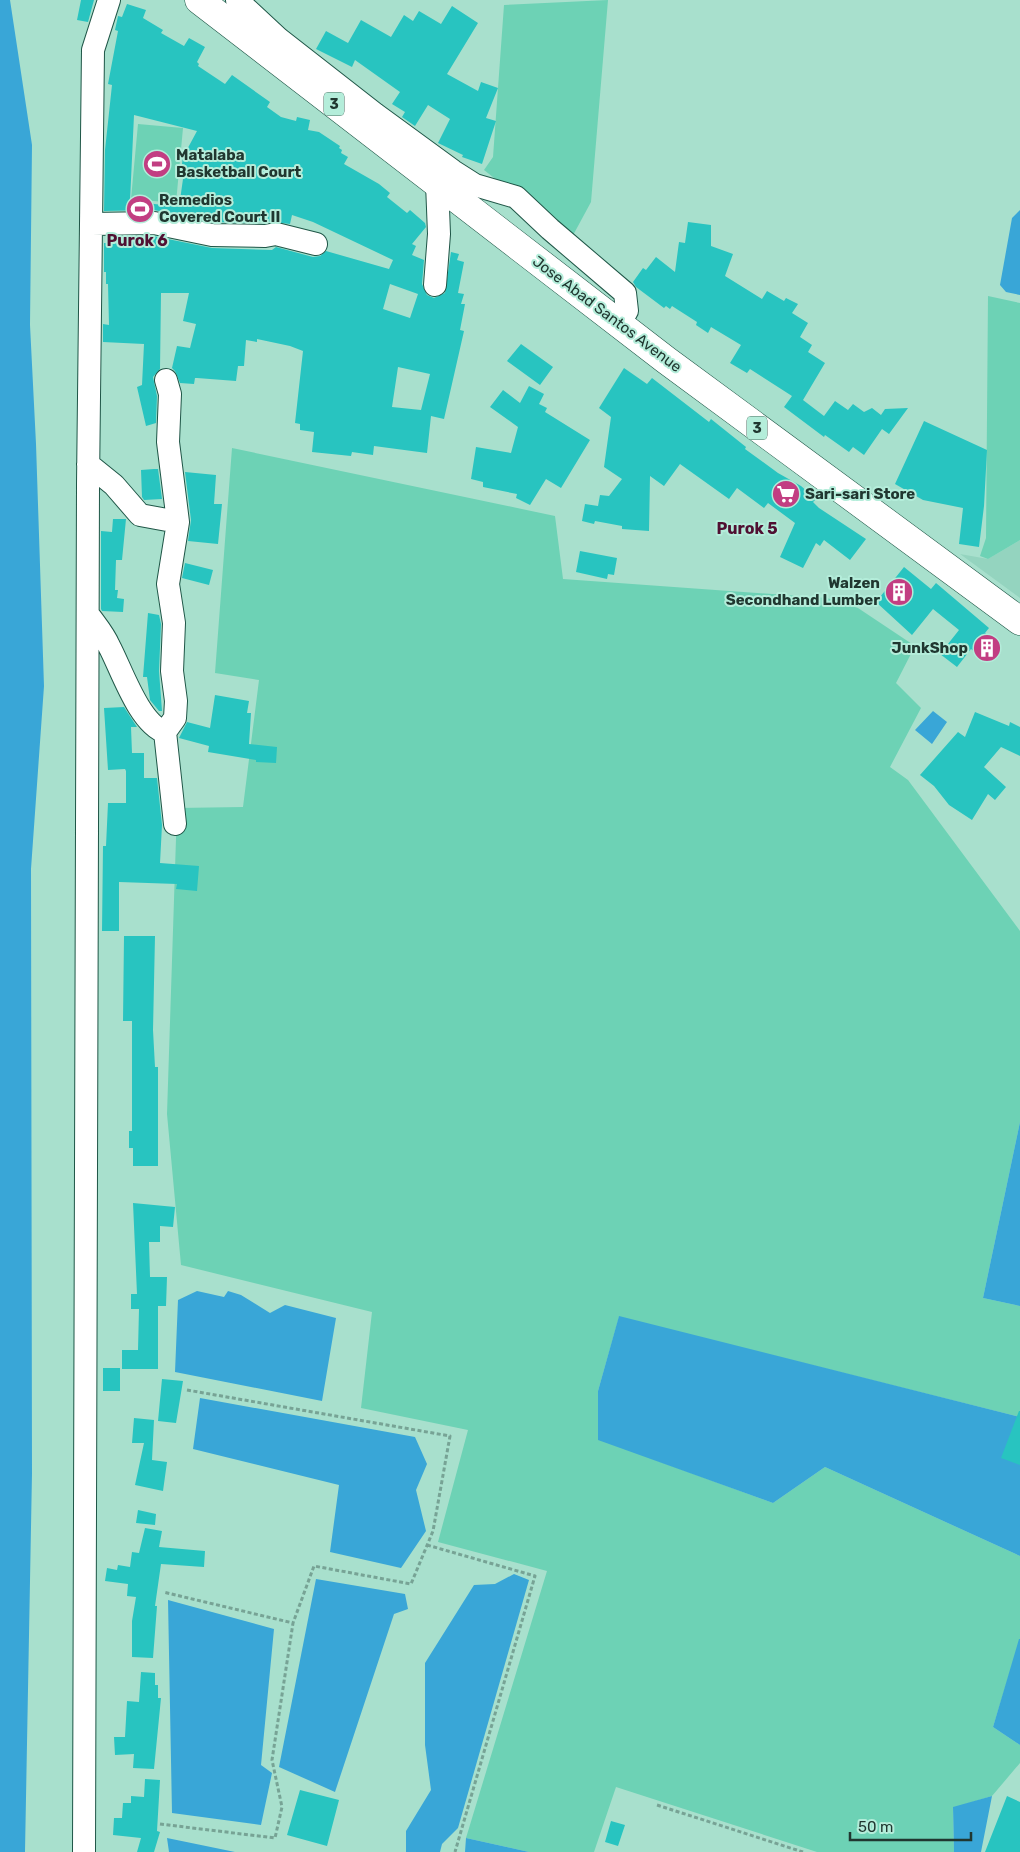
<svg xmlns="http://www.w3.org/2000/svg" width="1020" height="1852" font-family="Rubik,sans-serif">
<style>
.built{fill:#94d4bf}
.green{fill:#6dd2b5}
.water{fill:#39a6d7}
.building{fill:#28c4c0;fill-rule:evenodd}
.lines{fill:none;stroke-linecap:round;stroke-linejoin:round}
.minor-casing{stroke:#1f5647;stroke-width:24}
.highway-casing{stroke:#1f5647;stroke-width:29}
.path{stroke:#77a395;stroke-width:3;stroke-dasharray:4 2.5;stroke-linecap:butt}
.minor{stroke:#fff;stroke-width:22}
.highway{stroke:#fff;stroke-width:28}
.labels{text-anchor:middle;stroke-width:4;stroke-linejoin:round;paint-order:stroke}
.shield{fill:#b4edda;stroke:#4c6e63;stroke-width:1}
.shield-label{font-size:14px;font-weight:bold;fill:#203730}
.poi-label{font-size:15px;font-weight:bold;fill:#203730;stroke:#b4edda;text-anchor:start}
.street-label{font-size:15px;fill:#203730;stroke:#b4edda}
.neighbourhood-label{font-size:16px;font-weight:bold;fill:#501032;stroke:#b4edda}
</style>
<rect width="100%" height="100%" fill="#a8e0cd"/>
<!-- built -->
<path class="built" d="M1020 540V598L960 554 988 559Z"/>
<!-- green -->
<path class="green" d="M608 0 591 202 571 239 484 170 493 157 504 5Z
M138 124 183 128 176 203 131 199Z
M988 296 1020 303V540L988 559 980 556 986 538Z
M232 448 555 516 563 579 827 598 858 608 915 646 896 683 921 708 890 767 908 780 1020 931V1122L983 1298 1020 1306V1417L619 1317 598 1391V1439L773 1503 825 1467 1020 1556V1639L993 1727 1020 1745V1763L992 1796 953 1808 954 1852H817L616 1787 594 1852H529L466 1838 547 1571 438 1542 468 1430 361 1408 372 1312 181 1265 167 1114 177 808 243 807 259 680 215 673Z"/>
<!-- water -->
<path class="water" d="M0 0H10L32 145 30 325 36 444 44 686 31 869 32 1473 25 1852H0Z
M1020 210V295L1006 292 1000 285 1012 218Z
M933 711 947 722 932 744 915 730Z
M1020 1122V1306L983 1298Z
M197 1291 224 1297 228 1291 241 1295 270 1313 285 1305 336 1318 322 1401 175 1372 178 1300Z
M619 1316 1020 1417V1556L825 1467 773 1503 598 1440V1391Z
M200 1398 415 1437 427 1464 416 1490 426 1531 401 1568 330 1552 339 1485 193 1449Z
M514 1574 529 1580 458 1828 442 1844 440 1852H406V1831L431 1790 425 1745V1663L474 1585 495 1584Z
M316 1579 405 1594 408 1609 394 1614 335 1792 279 1767Z
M168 1600 274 1629 261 1765 272 1773 261 1825 172 1813Z
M1019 1639H1020V1745L993 1727Z
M992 1796 981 1852H954L953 1807Z
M167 1838 235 1852H169Z
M466 1838 529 1852H465Z"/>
<!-- building -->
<path class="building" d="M81 0H94L88 22 77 20Z
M127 4 146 10 143 18 163 30 161 33 184 46 189 38 205 47 197 62 199 64 198 66 225 84 232 75 270 102 267 107 281 117 296 121 297 117 310 120 308 130 319 132 340 146 339 148 342 150 341 153 348 157 344 164 379 184 390 193 387 197 407 213 410 210 425 223 426 227 412 244 416 246 412 255 424 260 422 284 427 295 434 298 445 293 451 252 459 254 457 260 464 262 458 293 464 294 461 304H465L460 330 464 331 444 419 431 416 427 453 374 446 373 455 352 452 351 456 312 452 314 432 300 430V424L295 423 303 351 290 346 257 339V342L246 340 244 366H238L236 381 197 378H195L194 384 180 383 175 371 172 368 177 346 190 348 196 324 183 321 189 293H161L160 369 153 377 157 396 156 423 146 426 137 387 142 385 144 344 103 342V324L109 325 108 284H106V272H104V243H106V237L153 236 212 248 272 250 276 247 313 257 320 256 326 251 389 269 393 260 313 222 292 215 290 224 254 220V223L213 222 154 210 104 211 105 150 112 85 108 84 118 31 115 30 118 16 122 17ZM134 115 197 131 183 157 180 178 183 179 179 207 130 201ZM390 284 418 294 410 318 383 309ZM398 367 430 374 421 410 392 407Z
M452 6 478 23 447 74 478 91 481 82 498 88 486 118 496 121 482 164 462 157 463 155 438 143 450 119 428 105 415 126 402 117 405 112 392 104 400 92 355 60 352 67 316 49 326 31 348 43 361 20 391 37 404 15 413 21 419 11 441 24Z
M688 222 711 225V246L733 254 725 276 762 299 767 291 784 301 786 298 798 304 792 313 808 323 800 337 812 345 808 352 825 363 803 400 824 416 835 401 848 410 853 404 864 412 872 408 881 415 885 409 908 408 889 434 882 429 864 455 853 447 849 452 825 435 824 437 784 407 792 396 750 369 747 373 730 363 741 345 711 327 708 333 696 325 697 322 672 306 670 309 666 306 664 308 636 287 633 282 643 268 646 270 656 257 675 272 679 242 685 243Z
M521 344 553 367 540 385 507 361Z
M624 368 647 384 652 378 709 422 711 419 746 447 745 449 778 473 801 486 816 499 813 502 819 508 866 539 850 560 824 540 820 546 816 543 803 568 780 557 795 523 768 503 764 508 737 488 729 499 680 464 664 486 650 476 649 531 622 529V526L595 521 594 524 582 521 585 504 598 506 600 495 609 496 622 479 604 467 611 417 599 408Z
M529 386 544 394 539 404 547 408 545 412 590 440 561 488 546 479 530 505 516 498 517 494 483 487V482L471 479 476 447 511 453 518 427 490 407 503 390 520 403Z
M924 421 987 450 984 506 979 547 959 544 963 508 923 500 895 484Z
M154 469H158L162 499 144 500 142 497 141 470Z
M185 472 216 475 214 504H222L218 544 188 541 191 520Z
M113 519H126L122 560H116L115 590H118L117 598 124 599 123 612 102 611 101 609V531L112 532Z
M580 551 617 558 614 575 608 574 607 579 576 572Z
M185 563 213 570 209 585 182 578Z
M904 567 931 589 936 583 989 628 985 633 998 643 985 660 971 649 957 667 940 654 959 630 933 609 912 635 876 602Z
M148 613 159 615 161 624 159 671 162 711H159L150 700 147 677H143Z
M215 695 249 701 247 713H251L249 744 277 747 276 763 256 762V760L208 752 209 746 179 738 187 722 210 728Z
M124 707 137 727H131L132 753H144V778H157L162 825 160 863 199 866 197 891 176 889 177 884 119 882V931H102L103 846H106L108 803H126V771L125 769 108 770 104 708Z
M975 712 1009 726 1010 722 1020 727V756L1001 747 984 767 1006 787 995 800 988 794 972 820 949 805 934 786 920 775 958 732 965 737Z
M124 936H155L153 1030 155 1067H158V1166H133V1148H129V1131H132V1021H123Z
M133 1203 175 1207 173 1227 160 1226V1242H149L150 1277H167L166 1306H158V1369H122V1350H138L139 1309H131V1294H137Z
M103 1368H120V1391H103Z
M162 1379 183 1381 176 1423 158 1421Z
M1019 1411H1020V1465L1001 1458Z
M134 1418 154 1420 152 1460 167 1462 163 1491 135 1485 144 1443H132Z
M138 1510 156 1514 155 1525 136 1523Z
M145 1528 162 1531 159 1547 205 1551 204 1567 161 1564 155 1606H157L153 1658 132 1657V1621L136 1597 127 1596 128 1584 105 1581 107 1568 117 1570 118 1565 130 1567 132 1552 139 1553Z
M141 1672 155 1673V1685H158V1698H161L154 1769 133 1768 134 1754 115 1755 114 1737H125L127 1701 139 1702Z
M145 1779 160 1780 157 1831 160 1832 154 1852H137L141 1838 113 1835 114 1818H122L123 1803H131V1796L144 1797Z
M300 1790 339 1800 327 1846 287 1835Z
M1007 1796 1020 1802V1852H985Z
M611 1821 625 1825 618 1846 605 1842Z"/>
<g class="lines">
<defs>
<path id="minor" d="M237 0 279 39 375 114 453 171 475 185 516 197 550 229 625 293 627 311 618 323
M92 224 154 223 212 235 265 236 276 234 316 244
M435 285 439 234 437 183
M166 380 170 394 168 442 178 522
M88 464 114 485 140 515 178 522 168 584 174 623 172 671 176 701 175 718 165 732
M88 614C95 624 104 634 109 646 121 668 139 724 165 732L175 824
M84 1852 88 484 93 50 109 0"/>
<path id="highway" d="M199 0 666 360 1020 621"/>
</defs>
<!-- minor casing -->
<use href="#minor" class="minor-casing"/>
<!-- highway casing -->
<use href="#highway" class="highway-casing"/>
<!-- path -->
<path class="path" d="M187 1390 450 1436 433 1531 411 1584 314 1566 293 1623
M427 1545 535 1576 455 1852
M657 1805 803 1852
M160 1824 275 1838 282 1807 272 1760 293 1623 163 1592"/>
<!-- minor -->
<use href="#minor" class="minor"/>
<!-- highway -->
<use href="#highway" class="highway"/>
</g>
<!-- icons -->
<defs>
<symbol id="stadium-disc" viewBox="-11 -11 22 22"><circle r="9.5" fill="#c23e82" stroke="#b4edda"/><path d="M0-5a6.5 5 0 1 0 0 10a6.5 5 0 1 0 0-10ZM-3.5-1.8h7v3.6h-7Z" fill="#fff"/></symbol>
<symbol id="supermarket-disc" viewBox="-11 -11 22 22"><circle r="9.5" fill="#c23e82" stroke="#b4edda"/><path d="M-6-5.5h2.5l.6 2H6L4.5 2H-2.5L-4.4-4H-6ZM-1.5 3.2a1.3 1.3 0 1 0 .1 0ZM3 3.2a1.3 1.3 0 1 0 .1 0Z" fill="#fff"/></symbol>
<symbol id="building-disc" viewBox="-11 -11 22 22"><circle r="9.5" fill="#c23e82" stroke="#b4edda"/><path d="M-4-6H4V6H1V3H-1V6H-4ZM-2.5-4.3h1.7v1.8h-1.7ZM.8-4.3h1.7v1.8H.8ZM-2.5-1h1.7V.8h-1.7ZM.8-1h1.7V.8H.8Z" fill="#fff"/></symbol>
</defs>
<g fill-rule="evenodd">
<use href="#stadium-disc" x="141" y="148" width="32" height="32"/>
<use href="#stadium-disc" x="124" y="193" width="32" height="32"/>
<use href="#supermarket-disc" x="770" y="478" width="32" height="32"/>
<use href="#building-disc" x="883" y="576" width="32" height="32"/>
<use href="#building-disc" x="971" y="632" width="32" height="32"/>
</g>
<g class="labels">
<!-- shield labels -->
<g class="shield">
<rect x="324" y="92.5" width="20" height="23" rx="4"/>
<rect x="747" y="416.5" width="20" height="23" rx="4"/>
</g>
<g class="shield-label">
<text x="334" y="109">3</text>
<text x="757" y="433">3</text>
</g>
<!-- poi labels -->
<g class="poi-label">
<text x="176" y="160">Matalaba<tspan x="176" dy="17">Basketball Court</tspan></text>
<text x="159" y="205">Remedios<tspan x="159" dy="17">Covered Court II</tspan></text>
<text x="805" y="499">Sari-sari Store</text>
<text x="880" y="588" text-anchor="end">Walzen<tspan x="880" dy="17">Secondhand Lumber</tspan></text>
<text x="968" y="653" text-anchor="end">JunkShop</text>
</g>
<!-- street labels -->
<g class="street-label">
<text transform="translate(607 314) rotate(37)" y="5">Jose Abad Santos Avenue</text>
</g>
<!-- neighbourhood labels -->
<g class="neighbourhood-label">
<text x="137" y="246">Purok 6</text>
<text x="747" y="534">Purok 5</text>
</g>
</g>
<!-- scale -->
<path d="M850 1832v8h121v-8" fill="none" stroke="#203730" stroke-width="2.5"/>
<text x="858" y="1832" font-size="15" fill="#203730" stroke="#b4edda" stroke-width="4" paint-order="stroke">50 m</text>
</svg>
